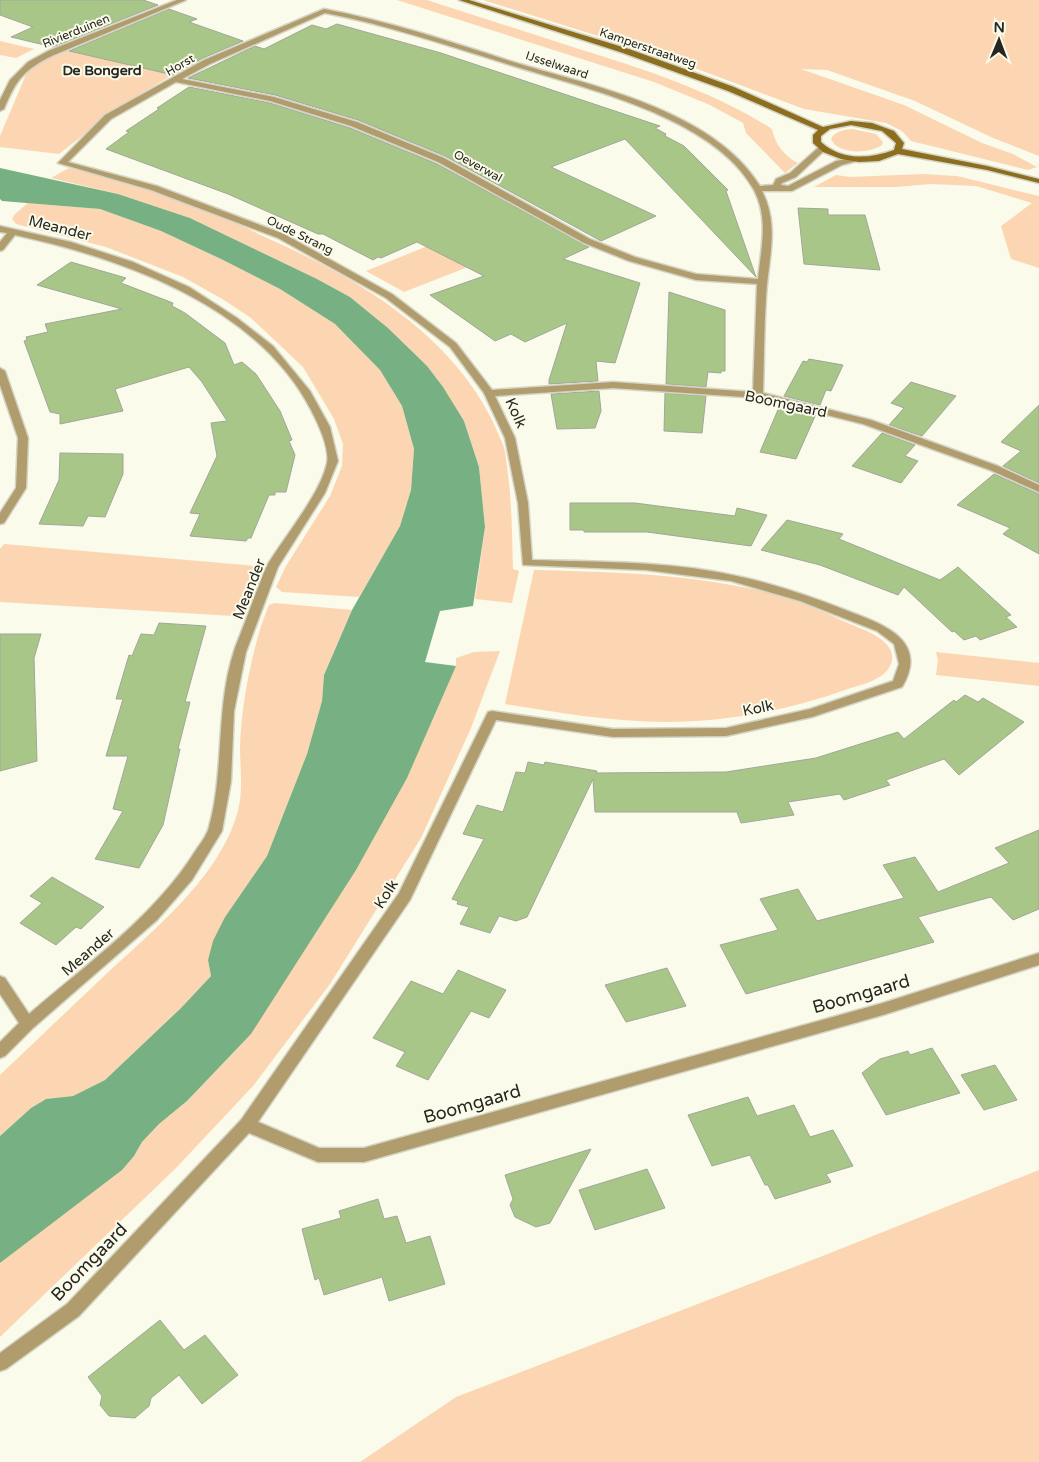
<svg xmlns="http://www.w3.org/2000/svg" width="1039" height="1462" font-family="'Varela Round',sans-serif">
<style>
.green{fill:#fcd6b2}
.water{fill:#77b083}
.building{fill:#a9c689;stroke:#a0a799}
.lines{fill:none;stroke-linecap:round;stroke-linejoin:round}
.street-casing{stroke:#d4d5c6;stroke-width:3}
.secondary-casing{stroke:#d4d5c6;stroke-width:3}
.street{fill:#b09c6d;fill-rule:evenodd}
.secondary{fill:#8c6e1e;fill-rule:evenodd}
.labels{text-anchor:middle;stroke-width:4;stroke-linejoin:round;paint-order:stroke}
.far-street-label{font-size:12px;fill:#272720;stroke:#fafbea}
.far-neighbourhood-label{font-size:14px;font-weight:bold;fill:#272720;stroke:#fafbea}
.street-label{font-size:15px;fill:#272720;stroke:#fafbea}
.near-street-label{font-size:18px;fill:#272720;stroke:#fafbea}
</style>
<rect width="100%" height="100%" fill="#fafbea"/>
<!-- green -->
<path class="green" d="M397 0H427C479 17 531 33 582 50 647 70 714 92 772 129 775 144 784 156 798 163L785 173 746 133 743 123 710 105 654 82Z
M483 0H1039V156L993 138 915 101 827 70 801 69 904 105 982 143 1013 154 1037 167 1028 170 911 141 902 131 886 123 804 109 668 58Z
M0 41 34 49 16 58 0 55Z
M67 51 172 75 122 105 59 154 0 147V136L27 72 48 59Z
M852 129 876 134 883 142 882 145C869 154 838 155 831 139 835 131 844 130 852 129Z
M69 168C122 181 177 197 227 219 240 224 252 231 265 237 362 280 464 340 503 445 506 452 506 460 507 467 512 501 512 535 513 569L519 571 512 603 475 599 485 527 479 467 464 421 426 366 388 328 350 297 317 279 190 218 118 194 51 178Z
M923 174 957 176 1039 196V268L1011 259 1001 226 1032 203 976 186 931 184 896 187H814L836 175 850 177Z
M28 203 100 209 161 231 221 259 280 289 335 324 380 370 402 406 414 449 411 490 400 526 359 597 282 592 276 587 286 566 330 496 342 466 343 444 334 419 303 367 251 318 224 300 183 277 106 247 16 224 12 219 15 214Z
M509 213 550 235 404 292 366 271Z
M4 544 256 566 233 616 0 602V549Z
M534 570C616 572 697 574 777 595 802 602 826 613 850 624 864 630 895 640 892 660 889 679 863 684 848 689 776 715 699 727 623 720 583 717 544 710 505 704Z
M275 603 352 610 324 675 322 701 307 754 267 856 225 917 208 960 211 976 181 1008 105 1080 73 1096 46 1099 31 1108 0 1136V1075C34 1043 68 1010 102 978 151 932 224 875 239 806 243 786 240 766 240 746 241 705 253 643 269 605Z
M500 651 471 728 421 838 330 984 253 1086 176 1168 0 1337V1263L134 1156 142 1142 159 1124 187 1101 251 1034 456 666V658L474 652Z
M936 652 1039 663V686L936 675 938 660Z
M1039 1170V1462H360L456 1397 820 1257Z"/>
<!-- water -->
<path class="water" d="M0 168 118 194 190 218 317 279 350 297 388 328 427 366 443 387 464 421 479 467 485 527 473 606 440 611 425 662 456 666 407 778 356 870 251 1034 187 1101 159 1124 142 1142 134 1156 122 1170 0 1263V1136L31 1108 46 1099 73 1096 105 1080 181 1008 211 976 208 960 213 941 225 917 267 856 307 754 322 701 324 675 352 610 400 526 411 490 414 449 402 406 380 370 335 324 280 289 221 259 161 231 100 209 2 201 0 199Z"/>
<!-- building -->
<path class="building" d="M0 0H143L158 5 53 47 11 37 33 27 0 15Z
M169 9 197 19 189 22 243 41 203 58 173 75 69 51Z
M337 24 441 53 660 126 655 128 666 134 665 136 684 146 728 190 726 191 756 277 625 139 551 167 656 216 601 241 445 156 358 120 275 95 188 78 255 46 264 49 312 25 326 29Z
M189 87 270 103 350 128 437 164 589 247 563 259 640 283 615 363 596 361 598 381 549 384V380L567 323 525 342 511 334 495 341 430 295 484 276 417 242 381 258 378 257 373 260 323 234H318L228 194 106 149 129 132 126 131 159 109 157 108Z
M798 208 828 209V215H865L880 270 804 264Z
M71 262 126 278 121 283 173 303 172 306 185 313 225 343 234 365 242 362 256 374 280 411 292 440 289 441 295 455 286 492H275V495H269L251 538H248L246 541 190 536 200 514 190 513 217 456 211 423 227 421 202 382 189 367 115 389 123 411 60 424V414L50 412 24 341 27 340 26 337 48 332 45 324 122 309 37 285Z
M669 292 725 310V371H721V373L708 372 706 387 666 384Z
M809 359 843 365 831 391 826 390 820 405 784 396 803 361 807 362Z
M911 382 956 396 922 436 889 425 904 408 891 403Z
M599 391 601 411 595 428 557 429 551 394Z
M665 393 706 396 702 433 664 431Z
M780 405 816 414 796 459 760 452Z
M1039 405V483L1003 466 1021 451 1001 442Z
M882 433 915 445 905 456 918 461 901 483 852 466Z
M60 453 123 454V474L105 517 88 516 83 526 39 524 59 480Z
M994 474 1039 494V554L1003 534 1010 528 957 505Z
M570 503H635L735 516 737 508 767 515 751 546 647 532H584V530H570Z
M787 520 843 534 839 539 940 580 958 567 1011 615 1006 617 1017 627 980 640 976 636 964 640 954 631 952 632 904 587 898 595 820 565 761 550Z
M159 623 206 626 185 702H190L178 749H180L163 825 139 868 95 859 123 811 113 809 128 756H106L123 699H116L129 655 132 656 141 634 154 635Z
M0 634H41L34 658 37 761 0 771Z
M965 695 978 702 983 698 1024 722 959 775 944 759 886 780 890 785 859 795 844 800 840 794 788 802 794 815 741 823 737 812H595L593 779 527 917 516 921 499 916 490 933 460 924 469 907 457 904 458 901 452 899 484 839 463 834 477 805 503 812 516 772 525 773 528 762 544 765 545 762 597 771 596 773 726 772 816 758 898 732 904 739 954 700 956 702Z
M1039 830V909L1013 920 991 897 918 917 934 942 746 994 720 945 778 930 760 899 798 889 817 921 904 898 883 865 915 857 938 892 1009 863 995 848Z
M52 877 104 907 81 929 76 927 56 945 20 923 42 903 30 896Z
M667 968 686 1006 626 1022 605 985Z
M458 970 506 990 489 1018 471 1011 428 1080 396 1066 405 1052 373 1038 411 981 443 994Z
M932 1048 960 1093 886 1115 862 1073 880 1059 908 1051 910 1055Z
M995 1065 1017 1100 984 1110 961 1075Z
M748 1097 757 1116 794 1105 810 1137 833 1130 853 1166 826 1174 831 1182 775 1199 768 1185H765L750 1155 712 1166 688 1115Z
M591 1149 550 1223 536 1227 515 1217 510 1205 513 1199 505 1175Z
M647 1169 665 1208 595 1230 579 1190Z
M378 1199 384 1219 397 1216 406 1243 430 1236 445 1284 389 1301 382 1277 324 1295 319 1278 315 1280 302 1229 341 1218 339 1211Z
M160 1320 184 1350 205 1335 238 1375 202 1404 179 1375 151 1398 149 1406 135 1418 109 1416 100 1405 102 1396 88 1377Z"/>
<g class="lines">
<defs>
<path id="street" d="M177 0H186L54 55C25 69 16 79 4 109L0 111V100L10 80 28 62 48 51Z
M324 9C388 21 449 41 510 61 591 86 712 109 760 186L773 185 776 179 790 173 819 147 826 149 796 177 782 183 781 185 788 186 836 161 857 157V161L842 165 792 191H762C780 226 768 260 766 297 764 329 764 361 763 393L871 420 998 466 1039 485V492L990 470 863 424 758 398 613 388 495 396 515 438 528 503 532 560C598 562 668 561 732 575 772 583 810 596 848 611 882 624 930 640 902 687L812 717 726 736 613 737 496 720 410 900 258 1122 319 1148H364L883 1003 1039 953V965L883 1015 364 1162H318L249 1133 79 1316 6 1369 0 1371V1353L67 1304 241 1120 399 893 488 712 492 711 613 729 726 728 810 709 893 681 899 664 894 644 877 631 800 601 731 581 646 570 523 565 518 503 505 438 484 393 450 347 386 298 278 238 151 190 58 163 105 115 204 60ZM325 13C387 25 446 45 507 64 582 88 714 116 754 190 769 219 761 248 758 279L696 274 635 257 590 239 444 158 357 122 274 97 182 79 210 64ZM176 82 270 101 351 126 438 162 584 243 629 261 696 280 757 284 753 392 613 382 492 390 456 343 392 294 284 234 157 186 68 162 111 119Z
M0 226 71 242 133 262 189 287 237 318 273 346 310 391 330 427 338 461 325 493 278 567 246 652 234 711 231 781 222 831 192 880 157 920 33 1028 5 1056 0 1058V1042L19 1023 0 994V976L5 978 29 1014C88 963 155 916 196 850 201 843 207 835 209 827 225 769 215 706 235 648 242 630 249 612 256 593 260 584 263 573 268 564 285 536 321 493 327 463 330 448 317 421 310 408 256 305 121 258 15 235L3 250 0 251V242L7 233 0 232Z
M0 368 5 371 28 438 26 488 4 523 0 524V513L16 488 18 438 0 385Z"/>
<path id="secondary" d="M459 0H469L629 49 734 87 823 127 851 121 872 123 894 131 904 143 902 149 987 166 1039 179V183L987 170 898 154 879 161 859 162 841 159 823 152 813 143V135L818 130 728 91 623 53ZM851 125 882 131 896 143 894 150C869 159 842 161 821 142V136L830 129Z"/>
</defs>
<!-- street casing -->
<use href="#street" class="street-casing"/>
<!-- secondary casing -->
<use href="#secondary" class="secondary-casing"/>
<!-- street -->
<use href="#street" class="street"/>
<!-- secondary -->
<use href="#secondary" class="secondary"/>
</g>
<g class="labels">
<!-- far-street labels -->
<g class="far-street-label">
<text transform="translate(76 31) rotate(-22)" y="4">Rivierduinen</text>
<text transform="translate(648 48) rotate(19)" y="4">Kamperstraatweg</text>
<text transform="translate(180 65) rotate(-30)" y="4">Horst</text>
<text transform="translate(557 65) rotate(18)" y="4">IJsselwaard</text>
<text transform="translate(478 166) rotate(29)" y="4">Oeverwal</text>
<text transform="translate(300 235) rotate(26)" y="4">Oude Strang</text>
</g>
<!-- far-neighbourhood labels -->
<g class="far-neighbourhood-label">
<text x="102" y="75">De Bongerd</text>
</g>
<!-- street labels -->
<g class="street-label">
<text transform="translate(60 228) rotate(14)" y="5">Meander</text>
<text transform="translate(786 404) rotate(12)" y="5">Boomgaard</text>
<text transform="translate(516 413) rotate(66)" y="5">Kolk</text>
<text transform="translate(249 589) rotate(-68)" y="5">Meander</text>
<text transform="translate(758 708) rotate(-12)" y="5">Kolk</text>
<text transform="translate(386 894) rotate(-58)" y="5">Kolk</text>
<text transform="translate(88 952) rotate(-41)" y="5">Meander</text>
</g>
<!-- near-street labels -->
<g class="near-street-label">
<text transform="translate(861 994) rotate(-16)" y="6">Boomgaard</text>
<text transform="translate(472 1104) rotate(-16)" y="6">Boomgaard</text>
<text transform="translate(89 1262) rotate(-46)" y="6">Boomgaard</text>
</g>
</g>
<!-- north arrow -->
<g transform="translate(999 40) rotate(1)" stroke="#fafbea" stroke-width="4" paint-order="stroke">
<path d="M0-4L9 19L0 12L-9 19Z" fill="#272720"/>
<text y="-8" font-size="14" font-weight="bold" text-anchor="middle" fill="#272720">N</text>
</g>
</svg>
